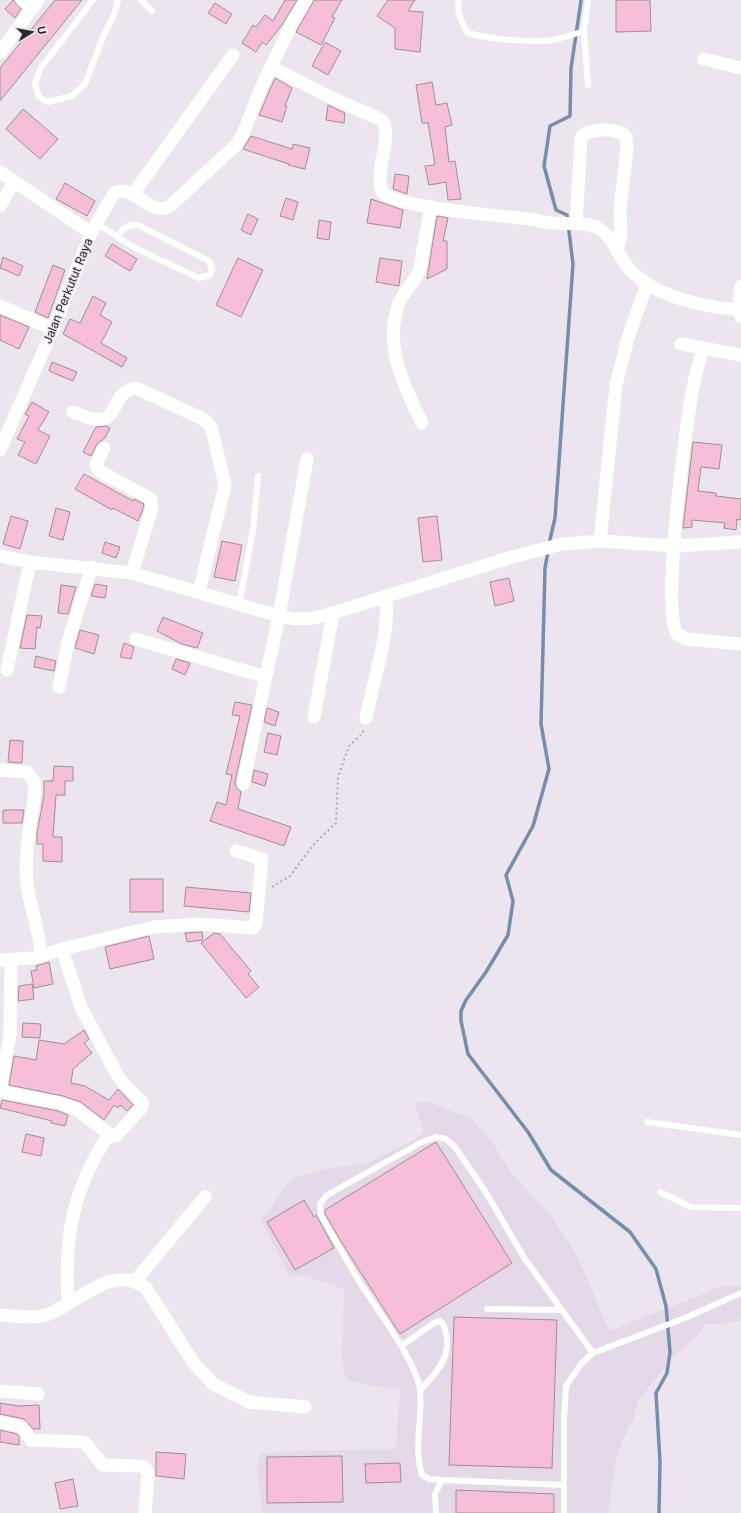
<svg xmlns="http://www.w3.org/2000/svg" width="741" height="1513" font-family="Inter,sans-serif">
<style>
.built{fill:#e4d8e9}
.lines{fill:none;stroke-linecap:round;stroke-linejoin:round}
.stream{stroke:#748eac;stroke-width:3.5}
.building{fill:#f6bed8;stroke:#9d9096}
.path{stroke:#b0aab2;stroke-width:2;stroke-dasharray:2 3;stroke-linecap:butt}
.service{stroke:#fff;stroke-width:6}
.minor{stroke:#fff;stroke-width:13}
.labels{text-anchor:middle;stroke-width:3;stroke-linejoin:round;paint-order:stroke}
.street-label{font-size:12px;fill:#2c292d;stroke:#ece4ef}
</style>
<rect width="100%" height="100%" fill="#ece4ef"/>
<!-- built -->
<path class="built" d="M429 1102 472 1119 494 1145 513 1175 552 1217 576 1253 609 1331 701 1295 720 1286H741V1316L739 1321 717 1324H704L701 1332 673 1357 638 1401 633 1421 624 1437 616 1459 608 1513H263L257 1470 260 1454 294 1451 396 1449 400 1389 373 1386 348 1380 345 1375 342 1356 344 1289 303 1275 289 1276 261 1220 292 1178 324 1169 368 1163 414 1140 424 1132 414 1103Z"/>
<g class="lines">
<!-- stream -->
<path class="stream" d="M549 544 555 518 573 264 567 215 556 210 544 166 550 126 570 116 571 68 581 1
M548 552 545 568 541 724 549 769 533 826 506 875 513 901 508 935 486 972 466 1000 461 1011V1021L468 1054 528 1132 551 1170 630 1232 656 1269 666 1306 670 1352 667 1373 656 1393 660 1462 659 1513"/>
</g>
<!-- building -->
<path class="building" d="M13 0 21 9 15 18 5 9Z
M55 0H82L0 101V68Z
M285 0H297L282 25 266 45 262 42 256 52 242 43 253 25 256 27 265 15 273 21Z
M314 0H342L332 17 335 18 321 45 296 32Z
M388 0H415L408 11 423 12 420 52 395 49V28L377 16Z
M616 0H650L651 31 616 32Z
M215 3 232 14 226 24 208 13Z
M325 42 341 51 328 75 312 66Z
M275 78 292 88 285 106H287L282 122 259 115Z
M432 82 436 105 447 103 452 125 445 127 449 162 455 161 461 199 448 200 446 182 429 185 425 166 435 165 428 123H422L416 85Z
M328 105 345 113 344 123 326 120Z
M23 109 58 139 40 159 6 129Z
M251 136 292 149 293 144 310 148 305 169 288 165 289 164 243 149Z
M395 174 409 176 407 194 393 189Z
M65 183 95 201 87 216 56 199Z
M286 198 298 202 293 220 280 216Z
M371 199 403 210 400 228 367 223Z
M248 214 258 219 251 235 241 230Z
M437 216 448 218 443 241H447V269L427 279Z
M319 220 331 222 329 240 317 238Z
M112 244 137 259 130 271 105 256Z
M3 257 23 266 19 276 0 268Z
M238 258 263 270 241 317 216 305Z
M380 258 402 261 399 286 376 282Z
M53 265 65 270 48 318 35 312Z
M93 296 106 303 100 315 112 322 101 343 127 358 122 367 63 334 70 319 80 323Z
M0 315 29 327 19 349 0 340Z
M52 362 77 372 73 381 49 371Z
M32 402 49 412 38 430 50 436 36 464 18 455 25 442 17 439 29 416 25 414Z
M106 426 110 428 105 438 97 444 91 456 83 452 96 427Z
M693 442 722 445 719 469 701 467 698 491 716 493V496L741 499V520L737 519 736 530 724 528 725 523 692 520V527L683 528Z
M84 474 133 501 134 499 144 504 142 512 138 521 113 508 112 510 75 489Z
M56 508 70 512 63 540 49 536Z
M11 516 28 521 20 549 3 544Z
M437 516 442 560 423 562 418 518Z
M222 541 242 545 235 581 214 577Z
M105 542 120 547 116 558 102 553Z
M509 578 514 601 495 606 490 582Z
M95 584 107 586 105 598 91 596Z
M61 585 76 587 68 614 58 613Z
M27 615 42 616 40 628 37 627 35 649 20 648Z
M163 617 203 633 197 648 182 644 157 631Z
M80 630 99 635 94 654 75 648Z
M124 643 134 647 131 659 120 657Z
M36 656 56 661 54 671 34 667Z
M176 659 190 663 185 675 172 669Z
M235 702 252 705 235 782 236 787 241 792 238 809 291 827 284 846 210 821 217 802 226 805 232 775 226 774 240 716 232 715Z
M267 708 279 712 275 726 264 722Z
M268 733 281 736 277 755 264 752Z
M10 740 23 741 22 763 8 762Z
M54 766 73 767V781H65V795H56L53 837H62V862L43 861V844H37V833L44 795V781H53Z
M254 770 268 774 265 786 252 782Z
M3 810H24L22 823H3Z
M130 879H163V912H130Z
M186 887 251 893 249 912 184 906Z
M202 932 203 940 187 942 185 933Z
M214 933 220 934 251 971 248 974 259 987 246 998 201 943Z
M149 936 154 959 110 969 105 947Z
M49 962 53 984 34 988 31 971 37 970 36 966Z
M32 984 34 999 18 1001 19 986Z
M23 1023 41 1024 40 1038 22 1037Z
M84 1030 89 1039 84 1043 92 1053 73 1069 71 1083 85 1086 109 1100 118 1089 133 1105 127 1111 120 1105 118 1108 114 1105 104 1120 81 1102 63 1096 9 1085 14 1056 36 1060 39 1040 64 1044Z
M2 1100 58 1111 68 1115 65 1126 51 1123 52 1121 0 1108Z
M26 1134 44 1138 41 1156 22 1152Z
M436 1142 512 1263 400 1334 342 1243 325 1214V1210Z
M304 1200 314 1217 316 1215 334 1248 295 1270 267 1222Z
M454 1317 557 1320 552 1468 449 1465Z
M0 1403 18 1406 39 1405 40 1429H33L24 1419 0 1414Z
M0 1430 17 1434 19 1437V1445L0 1442Z
M156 1452 186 1454 184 1479 156 1476Z
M342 1456 343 1502 267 1503V1457Z
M400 1463 401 1482 366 1483 365 1464Z
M73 1479 78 1506 60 1509 55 1483Z
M456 1490 554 1494V1513H456Z"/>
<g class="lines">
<!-- path -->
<path class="path" d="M272 887 290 876 314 844 336 823 338 777 349 746 362 734 364 729"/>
<!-- service -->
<path class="service" d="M93 0 40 69 35 84 39 97 48 102 72 96 85 84 103 37 114 15 118 0
M141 0 152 11
M459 0C456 11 462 24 468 33 489 39 536 44 557 39 566 37 575 34 584 31L588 0
M584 31 588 85
M96 223 135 248 199 278 210 275 212 270 209 261 138 225C128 224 122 228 118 237
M239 605 253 530 258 476
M647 1122 741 1135
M660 1192 691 1207 741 1208
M487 1309 561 1310
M401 1346 434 1323 440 1321 443 1324C455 1352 439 1371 420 1390
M442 1480 429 1479 422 1475C413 1445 423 1420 420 1390 416 1360 376 1309 359 1281 346 1260 334 1237 321 1215L320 1204 327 1195 422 1142 436 1137 446 1139 455 1147 485 1191 525 1259 593 1353
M436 1513 435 1494 442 1480 564 1485
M564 1513V1418L566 1386 581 1364 593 1353 685 1318 741 1293"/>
<!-- minor -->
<path class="minor" d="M22 0 33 8
M0 53 38 0
M704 59 741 68
M271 67 291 25 306 0
M0 172 91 233 53 329 0 450
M133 194 233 55
M0 206 14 181
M576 223 581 139 583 135C593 129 618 127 626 137L627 149 620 208 621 235 617 251
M91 233 114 193C134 183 148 216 169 207L236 145 243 134 261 88 271 67 332 98 382 120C393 138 374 171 382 192 396 208 504 216 530 219 538 220 546 223 554 223 566 224 578 223 590 225 613 231 617 256 631 271 659 299 704 307 741 310
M0 306 53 329
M741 317 738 310 741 286
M681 344 741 355
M703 348C700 360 696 372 694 383 686 421 661 608 677 634L687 639 741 644
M73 412C127 436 104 393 136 388L201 418 209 424 212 430 225 485 199 592
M422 423C404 386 383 345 399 303 404 290 415 283 419 270 422 263 422 255 423 249 426 234 428 220 431 206
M104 448 96 465 99 471 151 499 152 508 132 573
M600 541 616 385 628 338 647 284
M0 556 30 562 132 573 279 616 295 619 314 618 333 613 509 558 562 544 600 541 675 546 741 542
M136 639 266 677
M7 670 30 562
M59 687 69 638 92 567
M314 717 333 613
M366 718C372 686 392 626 385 596
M0 770 27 772 34 782 35 791C31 821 24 853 27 883 30 908 40 931 41 956
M243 784 279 616 307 459
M62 949 81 1007 116 1073 122 1082 142 1102V1107L116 1136H108
M0 960 34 958 62 949 154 927 200 924 253 928 256 924 262 859 236 851
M0 1090 10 1035 11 960
M0 1091 60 1103 76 1109 108 1133V1136C72 1190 64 1239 68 1303
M135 1281 205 1197
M0 1315C15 1316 31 1319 46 1315 78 1304 112 1262 146 1288L193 1362 213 1384 249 1402 305 1407
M0 1391 38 1394
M0 1422 22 1427 31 1440 84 1442 103 1465 140 1466 145 1467 148 1474 145 1513"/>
</g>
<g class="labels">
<!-- street labels -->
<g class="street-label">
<text transform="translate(68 291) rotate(-68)" y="4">Jalan Perkutut Raya</text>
</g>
</g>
<!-- north arrow -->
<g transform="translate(32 32) rotate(79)" stroke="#ece4ef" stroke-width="3" paint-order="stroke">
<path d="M0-3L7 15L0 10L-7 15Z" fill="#2c292d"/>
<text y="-6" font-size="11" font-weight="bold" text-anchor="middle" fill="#2c292d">U</text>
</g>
</svg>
